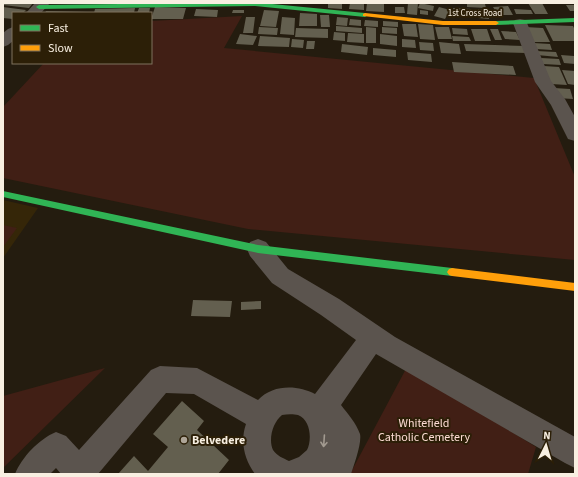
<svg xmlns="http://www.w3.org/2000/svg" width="578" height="477" font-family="'Source Sans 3',sans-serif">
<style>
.built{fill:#352608}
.green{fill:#411f15}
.building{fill:#635f4f}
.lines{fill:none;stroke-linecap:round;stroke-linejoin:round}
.street{fill:#5b544e;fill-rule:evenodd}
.fast{fill:#30b455;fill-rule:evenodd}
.slow{fill:#ff9f0a;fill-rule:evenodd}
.oneway{stroke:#a29a90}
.poi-dot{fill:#aea598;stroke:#2c1f07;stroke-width:1.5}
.labels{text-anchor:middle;stroke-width:4;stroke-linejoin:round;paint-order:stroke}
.far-street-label{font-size:9px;fill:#f8efe1;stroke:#2c1f07}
.near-park-label{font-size:12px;fill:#fddcd4;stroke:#2c1f07}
.near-poi-label{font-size:12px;font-weight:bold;fill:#f8efe1;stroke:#2c1f07;text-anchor:start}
</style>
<rect width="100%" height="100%" fill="#241c0f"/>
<!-- built -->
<path class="built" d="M3 200 38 208 3 258Z"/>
<!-- green -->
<path class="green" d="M242 16 224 48 534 78 575 177V260L248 229 3 178V107L44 63H151V21Z
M3 225 17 228 3 247Z
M407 367 536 447 528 474H350Z
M105 368 3 468V396Z"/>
<!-- building -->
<path class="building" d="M3 3H33L29 8 3 5Z
M328 3H342V9L328 8Z
M350 3H364V10L349 9Z
M367 3H384V12L366 11Z
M408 3H418L417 15 407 14Z
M420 3 434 6 433 11 418 8Z
M467 3 485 4 486 8 467 7Z
M528 3H542L548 14H535Z
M566 5H575V11H570Z
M508 6 513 15H498L493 7Z
M3 7 26 10 23 13H13V19L3 18Z
M155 7 186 8 183 19H151Z
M395 7H404L405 13H395Z
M439 7 450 10 445 19 434 16Z
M135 8 134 13H94L95 9Z
M139 8H150L149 13H137Z
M453 8 471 9 473 17 454 16Z
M196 9 218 10 217 17 194 16Z
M478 9 488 10 489 19 478 18Z
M514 9 531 10 533 14H516Z
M233 10H244V13H232Z
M264 10 279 11 276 27 260 26Z
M420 10 428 11V15L420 14Z
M46 11 88 12 87 13H45Z
M300 13 317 14V26H299Z
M320 15H329L330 27H321Z
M246 17H255L253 33H243Z
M282 17 295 18 294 35 280 34Z
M337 17 348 18 347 26 336 25Z
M350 19 361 20V26L349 25Z
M365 20 378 21V27L364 26Z
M383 21 398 22V27L383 26Z
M402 24H416L418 37 404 36Z
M418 24 433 25 435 40 420 39Z
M545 25 573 26 575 30V41H553Z
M336 26 362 28V33L336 31Z
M259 27 278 28 277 35 258 34Z
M366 27 376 28V43H366Z
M382 27 397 28V34L382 33Z
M435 27H449L452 39H438Z
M525 27 543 28 550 42H531Z
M296 28 328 29V38L295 37Z
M452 28 467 29 468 35 453 34Z
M471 29H487L491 41H475Z
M490 29H498L502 40H495Z
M501 31 516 32 520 40 505 39Z
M334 32 345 33V41L333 40Z
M348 33 364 34V43L347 42Z
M240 34 257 36 253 45 236 44Z
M380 34 397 36V46L380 44Z
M260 36 290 38 289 47 258 46Z
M452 36 469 37 471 41H453Z
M292 39 304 40 303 48 291 47Z
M402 39 415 40 416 48 402 47Z
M307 41H315L314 49H306Z
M419 42 433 43 434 51 420 50Z
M439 42 459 44 461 54 441 53Z
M533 43 550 44 552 50 536 49Z
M342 44 368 47 367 55 341 52Z
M464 44 524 46 527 53 466 51Z
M373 48 396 50V57L373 55Z
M536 51 556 52 558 57 537 55Z
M407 52 431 54 432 62 408 60Z
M561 55 574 56 575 64 564 63Z
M541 58 559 59 561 65 543 64Z
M452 62 513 66 516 75 454 72Z
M544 66 559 67 567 85 551 84Z
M562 70 575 71V85L568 84Z
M554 88 570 89 573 99 557 98Z
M193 300 232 301 230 317 191 316Z
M261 301V309L241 310V302Z
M182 401 204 421 197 430 229 460 218 474H118L134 456 148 471 168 447 153 434Z"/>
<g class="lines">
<!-- street -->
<path class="street" d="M35 3H50L41 13H26Z
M520 19 525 20 527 23 551 81 565 99 575 117V141L568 139 551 105 535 82 513 23 515 20Z
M13 27V41L8 45 3 47V33L8 29Z
M258 239 266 242 288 269 339 299 395 337 575 437V468L565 463 376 354 341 405C348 414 356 423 360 434 362 443 354 465 351 474H255C244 459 240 441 246 424L194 394 166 393 98 474H61L56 468 50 474H15C22 457 39 439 56 432L66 436 79 450 151 370 160 366 197 368 258 400C273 384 298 385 315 394L356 340 321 315 272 283 250 256 247 249 250 242ZM282 415C287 414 294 414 298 415 311 420 312 440 307 450L299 457 289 461C283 458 277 456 273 450 268 439 273 422 282 415Z"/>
<!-- fast -->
<path class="fast" d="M201 3H262L365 13 368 15 365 17 255 6 39 9 36 7 39 5Z
M575 18V22L496 25 493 23 496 21Z
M3 191 258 245 452 268 455 269 457 272 455 275 452 276 258 253 3 197Z"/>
<!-- slow -->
<path class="slow" d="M365 13 443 21H496L499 23 496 25H443L363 16V14Z
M452 268 575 283V291L452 276 449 275 447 272 449 269Z"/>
</g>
<!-- one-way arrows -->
<defs><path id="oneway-shaft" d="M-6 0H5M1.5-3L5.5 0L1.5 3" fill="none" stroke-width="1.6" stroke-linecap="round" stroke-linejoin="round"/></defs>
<use class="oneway" href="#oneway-shaft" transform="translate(324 441) rotate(94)"/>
<!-- markers -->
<circle class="poi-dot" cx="184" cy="440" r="4"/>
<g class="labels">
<!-- far-street labels -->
<g class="far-street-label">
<text x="475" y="16">1st Cross Road</text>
</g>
<!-- near-park labels -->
<g class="near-park-label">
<text x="424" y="427">Whitefield<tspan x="424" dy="14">Catholic Cemetery</tspan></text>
</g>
<!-- near-poi labels -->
<g class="near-poi-label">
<text x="192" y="444">Belvedere</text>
</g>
</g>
<!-- border -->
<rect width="578" height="477" fill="none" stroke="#f8efe1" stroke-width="8"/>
<!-- legend -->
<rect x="12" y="12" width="140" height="52" fill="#2c1f07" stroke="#7e725e"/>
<rect x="20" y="25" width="20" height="6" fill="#30b455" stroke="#7e725e"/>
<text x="48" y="32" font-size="12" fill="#f8efe1">Fast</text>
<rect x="20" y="45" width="20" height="6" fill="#ff9f0a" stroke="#7e725e"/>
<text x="48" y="52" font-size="12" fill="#f8efe1">Slow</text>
<!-- north arrow -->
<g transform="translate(546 445) rotate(5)" stroke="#2c1f07" stroke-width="3" paint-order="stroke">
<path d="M0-3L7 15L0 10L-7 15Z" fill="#f8efe1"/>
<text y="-6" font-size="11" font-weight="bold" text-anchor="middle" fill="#f8efe1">N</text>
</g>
</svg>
